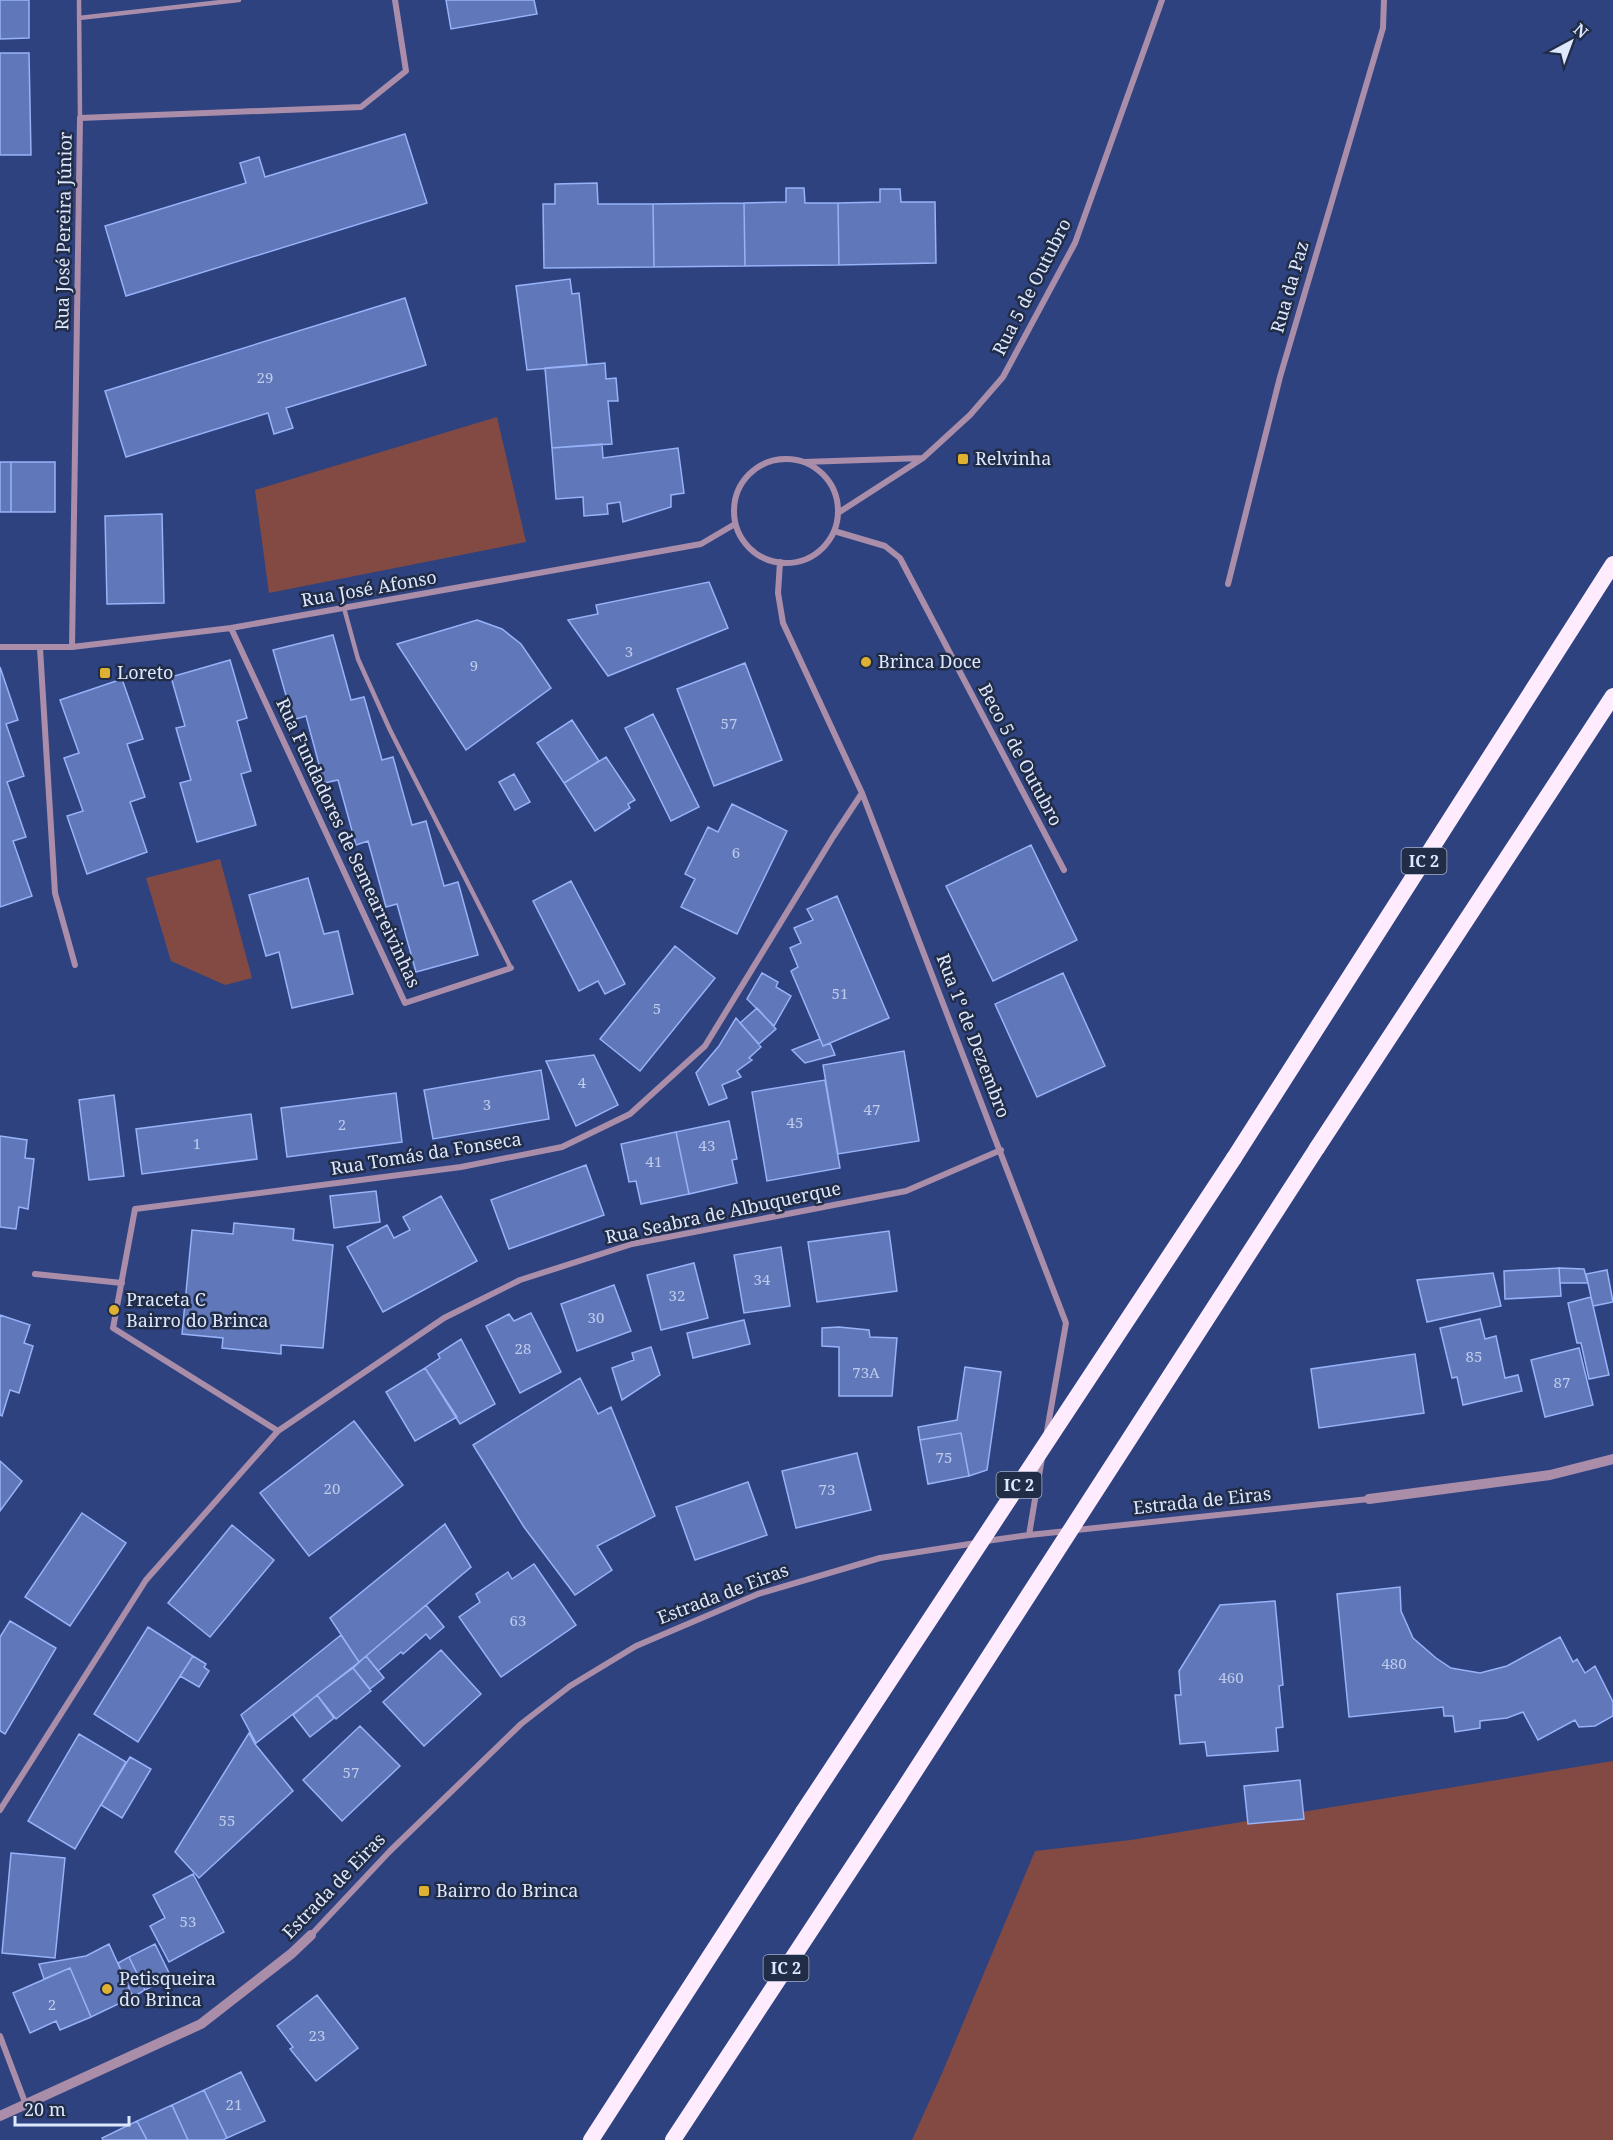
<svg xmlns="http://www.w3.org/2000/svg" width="1613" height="2140" font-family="'Noto Serif',serif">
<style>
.green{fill:#834a43}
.building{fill:#6078ba;stroke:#97b2f8;stroke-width:1.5}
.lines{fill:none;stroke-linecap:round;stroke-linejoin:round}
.service{stroke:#aa8da9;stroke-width:4.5}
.minor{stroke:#aa8da9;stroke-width:6}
.tertiary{stroke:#aa8da9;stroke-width:10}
.trunk{stroke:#feecfe;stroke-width:16}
.trunk-bridge{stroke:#feecfe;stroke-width:16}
.poi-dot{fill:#deb133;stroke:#212c47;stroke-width:2}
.labels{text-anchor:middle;stroke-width:5;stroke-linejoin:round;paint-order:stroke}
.number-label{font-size:15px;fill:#becbec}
.shield{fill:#212c47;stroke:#a5afc6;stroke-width:1.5}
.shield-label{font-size:16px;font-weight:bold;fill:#dde7fd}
.street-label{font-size:18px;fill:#dde7fd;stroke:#212c47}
.poi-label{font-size:18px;fill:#dde7fd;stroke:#212c47;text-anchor:start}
</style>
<rect width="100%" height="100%" fill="#2e427f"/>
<!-- green -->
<path class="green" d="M497 417 526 542 269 593 255 490Z
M220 859 252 978 225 985 171 961 146 878Z
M1613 1761V2140H912L943 2071 1035 1851 1131 1840Z"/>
<!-- building -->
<path class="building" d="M0 0H29V38L0 39Z
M446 0H534L537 14 451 29Z
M0 53H29L31 155H0Z
M405 134 427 203 126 296 105 226 246 183 240 163 259 157 265 177Z
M597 183 598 204H653L654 267 544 268 543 204H555V184Z
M786 188H804L805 203H838L839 265 745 266 744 203 786 202Z
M880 189H900L901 202H935L936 263 839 265 838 203 880 202Z
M744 203 745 266 654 267 653 204Z
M570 279 572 294 579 293 587 365 527 370 516 286Z
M405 298 426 365 286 408 293 428 274 434 268 413 126 457 105 391Z
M605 363 606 379 616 378 618 401H608L612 444 552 448 545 368Z
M602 444 603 458 678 448 684 493 671 495V507L623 522 620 502 607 504 608 514 584 516 583 497 556 499 552 448Z
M0 462H11V512H0Z
M11 462H55V512H11Z
M162 514 164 603 107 604 105 516Z
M709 582 728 628 608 676 568 620 598 614 596 605Z
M477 620 502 629 521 644 551 688 466 750 397 644Z
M333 635 351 700 364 697 382 760 393 757 412 825 426 821 444 886 458 882 478 955 416 972 397 904 386 907 368 841 356 845 338 780 324 783 306 716 293 720 273 650Z
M230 660 247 718 237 721 251 771 241 774 256 825 197 842 180 783 191 780 176 728 185 726 171 677Z
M745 663 782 760 714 786 677 689Z
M0 667 18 720 6 724 24 776 7 782 26 837 13 841 32 896 0 907Z
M122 679 143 739 127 744 145 797 130 802 147 852 87 874 67 816 83 811 64 758 79 753 60 700Z
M653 714 699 807 671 821 625 728Z
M572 720 599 761 564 783 537 743Z
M606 757 635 800 628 804 630 808 595 831 564 783Z
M514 774 530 802 515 810 499 782Z
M732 804 787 831 737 934 681 907 695 879 685 874 708 827 718 832Z
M1031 845 1077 940 993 981 946 886Z
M308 878 324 934 338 931 353 994 292 1008 279 952 266 956 249 895Z
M571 881 625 984 605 994 598 981 579 991 533 901Z
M837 896 889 1018 823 1046 791 971 798 967 790 948 801 943 794 928 813 920 807 909Z
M675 946 715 978 640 1071 600 1039Z
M762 973 778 982 776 987 791 996 774 1026 747 999Z
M1063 973 1105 1066 1037 1097 995 1004Z
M757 1008 776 1029 759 1044 740 1023Z
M736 1018 761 1047 749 1058 752 1060 737 1071 741 1077 722 1085 727 1098 709 1105 696 1073 719 1046Z
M820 1039 823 1046 830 1043 835 1055 805 1063 792 1050Z
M904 1051 919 1141 838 1154 823 1065Z
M594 1055 618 1105 576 1126 546 1061Z
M541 1070 549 1119 433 1139 424 1090Z
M825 1080 840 1168 767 1181 752 1092Z
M396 1093 402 1142 287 1157 281 1108Z
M114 1095 124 1176 89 1180 79 1100Z
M251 1114 257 1159 142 1174 136 1129Z
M729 1121 737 1159 732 1160 737 1183 689 1194 676 1132Z
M676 1132 689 1194 641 1204 636 1181 629 1182 621 1144Z
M0 1136 27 1140 25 1158 34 1159 28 1209 19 1207 16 1229 0 1227Z
M586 1165 604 1215 509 1249 491 1200Z
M376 1191 380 1222 334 1228 330 1196Z
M441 1196 477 1261 383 1312 347 1247 387 1225 394 1238 410 1230 403 1217Z
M234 1223 294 1229 293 1240 333 1245 323 1348 281 1345V1354L222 1348 223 1338 182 1334 192 1230 233 1234Z
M889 1231 897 1291 817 1302 808 1242Z
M781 1247 790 1306 744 1313 734 1255Z
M694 1263 708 1318 661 1330 647 1275Z
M1559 1268 1584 1269 1588 1283H1560Z
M1559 1268 1561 1296 1505 1299 1504 1271Z
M1607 1270 1613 1302 1593 1306 1586 1274Z
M1493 1273 1501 1306 1427 1322 1417 1280Z
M614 1285 631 1331 577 1351 561 1304Z
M1591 1297 1609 1375 1589 1379 1581 1343H1577L1568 1303Z
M531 1313 561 1372 520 1393 486 1326 509 1314 514 1321Z
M0 1315 30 1325 24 1343 33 1346 19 1393 10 1390 2 1416 0 1415Z
M1480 1319 1485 1339 1496 1336 1505 1378 1518 1375 1522 1391 1463 1405 1457 1377 1452 1378 1440 1328Z
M744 1320 750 1344 693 1358 687 1333Z
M839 1327 869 1330 870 1337 897 1338 892 1396H839V1347L822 1346V1328Z
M461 1339 495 1404 460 1424 425 1368 440 1358 438 1354Z
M651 1347 660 1375 622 1400 612 1368 634 1360 632 1353Z
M1579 1348 1593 1405 1545 1417 1531 1360Z
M1415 1354 1424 1413 1319 1428 1311 1369Z
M965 1367 1001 1372 987 1470 969 1476 961 1433 920 1440 918 1427 957 1420Z
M425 1368 457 1417 415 1441 386 1392Z
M580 1378 598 1414 611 1407 655 1516 597 1546 612 1570 575 1595 524 1527 473 1445Z
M354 1421 403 1485 309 1556 260 1493Z
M961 1433 969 1476 928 1484 920 1440Z
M857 1453 871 1510 796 1528 782 1471Z
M0 1461 22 1481 0 1511Z
M748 1482 767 1535 695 1560 676 1507Z
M82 1513 126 1543 70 1626 25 1597Z
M445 1524 471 1567 359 1662 330 1618Z
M232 1525 274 1560 210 1637 168 1603Z
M534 1564 576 1625 501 1677 459 1617 480 1602 476 1594 508 1572 512 1579Z
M1400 1587 1401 1611 1413 1638 1436 1658 1451 1668 1480 1673 1507 1666 1560 1637 1573 1662 1577 1659 1585 1673 1595 1666 1613 1702V1716L1595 1726 1579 1727 1575 1720 1538 1740 1523 1712 1507 1718 1480 1721V1728L1455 1732 1453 1716H1444L1443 1707 1349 1717 1337 1594Z
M1275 1601 1283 1685 1279 1686 1283 1727 1276 1728 1278 1751 1207 1756 1205 1742 1180 1744 1175 1695H1181L1179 1671 1220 1605Z
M426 1605 444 1627 430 1639 426 1634 403 1654 401 1652 378 1671 366 1656Z
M10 1621 56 1648 5 1734 0 1731V1637Z
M148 1627 193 1656 138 1742 94 1714Z
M341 1635 359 1662 256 1743 241 1715Z
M441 1650 481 1694 424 1746 383 1702Z
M193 1656 206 1664 204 1667 209 1671 199 1687 180 1676Z
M366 1656 384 1678 370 1689 353 1668Z
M353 1668 371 1691 336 1719 317 1695Z
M317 1695 334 1718 310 1737 293 1715Z
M360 1726 400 1766 342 1821 303 1780Z
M249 1733 255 1744 293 1791 199 1878 175 1852Z
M79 1734 126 1762 75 1849 28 1821Z
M130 1757 151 1769 122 1818 101 1805Z
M1300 1780 1304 1819 1248 1824 1244 1786Z
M11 1853 65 1858 55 1958 2 1953Z
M193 1874 224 1932 169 1962 150 1926 165 1918 153 1895Z
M109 1944 133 1997 91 2017 70 1968 44 1979 39 1964 86 1956Z
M155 1944 171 1977 145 1990 129 1957Z
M129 1957 145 1990 133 1997 118 1963Z
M70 1968 91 2017 60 2030 56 2021 30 2033 13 1993Z
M317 1995 358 2048 316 2081 290 2049 293 2047 277 2026Z
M241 2072 265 2121 227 2138 204 2090Z
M204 2090 227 2138 223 2140H188L172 2105Z
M172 2105 188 2140H147L137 2121Z
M137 2121 147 2140H103L102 2138Z"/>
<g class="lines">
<!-- service -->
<path class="service" d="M79 0 80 118
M79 18 239 0
M344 608 358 659 390 730 511 968"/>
<!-- minor -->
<path class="minor" d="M734 511a52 52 0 1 1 104 0a52 52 0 1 1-104 0Z
M804 462 923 458
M838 513 923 458 970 415 1003 377 1075 243 1162 0
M834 531 885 546 900 558 1064 870
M780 562 778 593 783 623 862 793 1066 1323 1047 1431
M1228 584 1280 377 1383 28 1384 0
M231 628 405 1003 511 968
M0 647H72L231 628 701 544 735 524
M72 647 80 118 361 107 406 71 395 0
M40 648 55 893 75 965
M35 1274 122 1283
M278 1431 113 1328 135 1209 461 1167 562 1147 630 1114 705 1046 833 837 862 793
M1029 1535 1042 1458
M986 1541 1029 1535 1369 1499
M0 1810 146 1580 278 1431 444 1318 520 1280 632 1244 906 1191 1001 1150
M311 1935 390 1851 521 1724 570 1686 636 1646 758 1594 880 1558 976 1543
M0 2036 26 2105"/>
<!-- tertiary -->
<path class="tertiary" d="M1369 1499 1550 1475 1613 1459
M0 2116 201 2024 291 1954 311 1935"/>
<!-- trunk -->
<path class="trunk" d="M1317 1148 1613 696
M1234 1158 1613 564
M591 2140 803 1812
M673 2140 899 1796"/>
<!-- trunk-bridge -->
<path class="trunk-bridge" d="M899 1796 1317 1148
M803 1812 1234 1158"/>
</g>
<!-- markers -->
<g class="poi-dot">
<rect x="957" y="453" width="12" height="12" rx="3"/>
<circle cx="866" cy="662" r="6"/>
<rect x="99" y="667" width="12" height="12" rx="3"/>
<circle cx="114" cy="1310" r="6"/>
<rect x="418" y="1885" width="12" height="12" rx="3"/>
<circle cx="107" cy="1989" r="6"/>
</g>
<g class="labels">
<!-- number labels -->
<g class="number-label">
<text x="265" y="383">29</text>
<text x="629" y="657">3</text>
<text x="474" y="671">9</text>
<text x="729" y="729">57</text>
<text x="736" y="858">6</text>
<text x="840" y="999">51</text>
<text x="657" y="1014">5</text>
<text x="582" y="1088">4</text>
<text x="487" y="1110">3</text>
<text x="872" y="1115">47</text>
<text x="795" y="1128">45</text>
<text x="342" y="1130">2</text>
<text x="197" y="1149">1</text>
<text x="707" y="1151">43</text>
<text x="654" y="1167">41</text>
<text x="762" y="1285">34</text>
<text x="677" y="1301">32</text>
<text x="596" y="1323">30</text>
<text x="523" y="1354">28</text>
<text x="1474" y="1362">85</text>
<text x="866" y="1378">73A</text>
<text x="1562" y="1388">87</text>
<text x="944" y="1463">75</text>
<text x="332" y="1494">20</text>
<text x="827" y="1495">73</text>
<text x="518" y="1626">63</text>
<text x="1394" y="1669">480</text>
<text x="1231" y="1683">460</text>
<text x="351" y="1778">57</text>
<text x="227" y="1826">55</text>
<text x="188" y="1927">53</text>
<text x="52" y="2010">2</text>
<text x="317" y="2041">23</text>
<text x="234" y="2110">21</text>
</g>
<!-- shield labels -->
<g class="shield">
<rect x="1401.5" y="848" width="45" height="26" rx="4.5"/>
<rect x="996.5" y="1472" width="45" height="26" rx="4.5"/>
<rect x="763.5" y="1955" width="45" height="26" rx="4.5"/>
</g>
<g class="shield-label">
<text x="1424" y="867">IC 2</text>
<text x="1019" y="1491">IC 2</text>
<text x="786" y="1974">IC 2</text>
</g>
<!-- street labels -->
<g class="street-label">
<text transform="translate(64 231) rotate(-89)" y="6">Rua José Pereira Júnior</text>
<text transform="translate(1032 287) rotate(-63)" y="6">Rua 5 de Outubro</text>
<text transform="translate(1290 287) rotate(-74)" y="6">Rua da Paz</text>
<text transform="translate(369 589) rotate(-10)" y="6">Rua José Afonso</text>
<text transform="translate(1020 755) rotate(62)" y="6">Beco 5 de Outubro</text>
<text transform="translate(348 843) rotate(65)" y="6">Rua Fundadores de Semearreivinhas</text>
<text transform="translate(973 1036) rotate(69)" y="6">Rua 1º de Dezembro</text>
<text transform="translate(426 1154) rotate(-9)" y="6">Rua Tomás da Fonseca</text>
<text transform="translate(723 1213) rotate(-12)" y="6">Rua Seabra de Albuquerque</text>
<text transform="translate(1202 1501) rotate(-6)" y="6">Estrada de Eiras</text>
<text transform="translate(723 1594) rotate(-21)" y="6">Estrada de Eiras</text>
<text transform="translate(334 1886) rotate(-46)" y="6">Estrada de Eiras</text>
</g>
<!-- poi labels -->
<g class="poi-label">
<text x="975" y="465">Relvinha</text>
<text x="878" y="668">Brinca Doce</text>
<text x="117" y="679">Loreto</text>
<text x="126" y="1306">Praceta C<tspan x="126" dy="21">Bairro do Brinca</tspan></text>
<text x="436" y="1897">Bairro do Brinca</text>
<text x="119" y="1985">Petisqueira<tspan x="119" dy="21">do Brinca</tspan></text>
</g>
</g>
<!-- north arrow -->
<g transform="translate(1571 42) rotate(41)" stroke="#212c47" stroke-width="4.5" paint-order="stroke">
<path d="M0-4.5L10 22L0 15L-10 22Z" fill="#dde7fd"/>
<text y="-9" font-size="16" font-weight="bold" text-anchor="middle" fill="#dde7fd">N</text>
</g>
<!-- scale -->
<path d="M15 2116v9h114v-9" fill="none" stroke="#dde7fd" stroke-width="3"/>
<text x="24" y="2116" font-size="18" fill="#dde7fd" stroke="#212c47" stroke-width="4.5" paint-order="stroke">20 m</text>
</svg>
